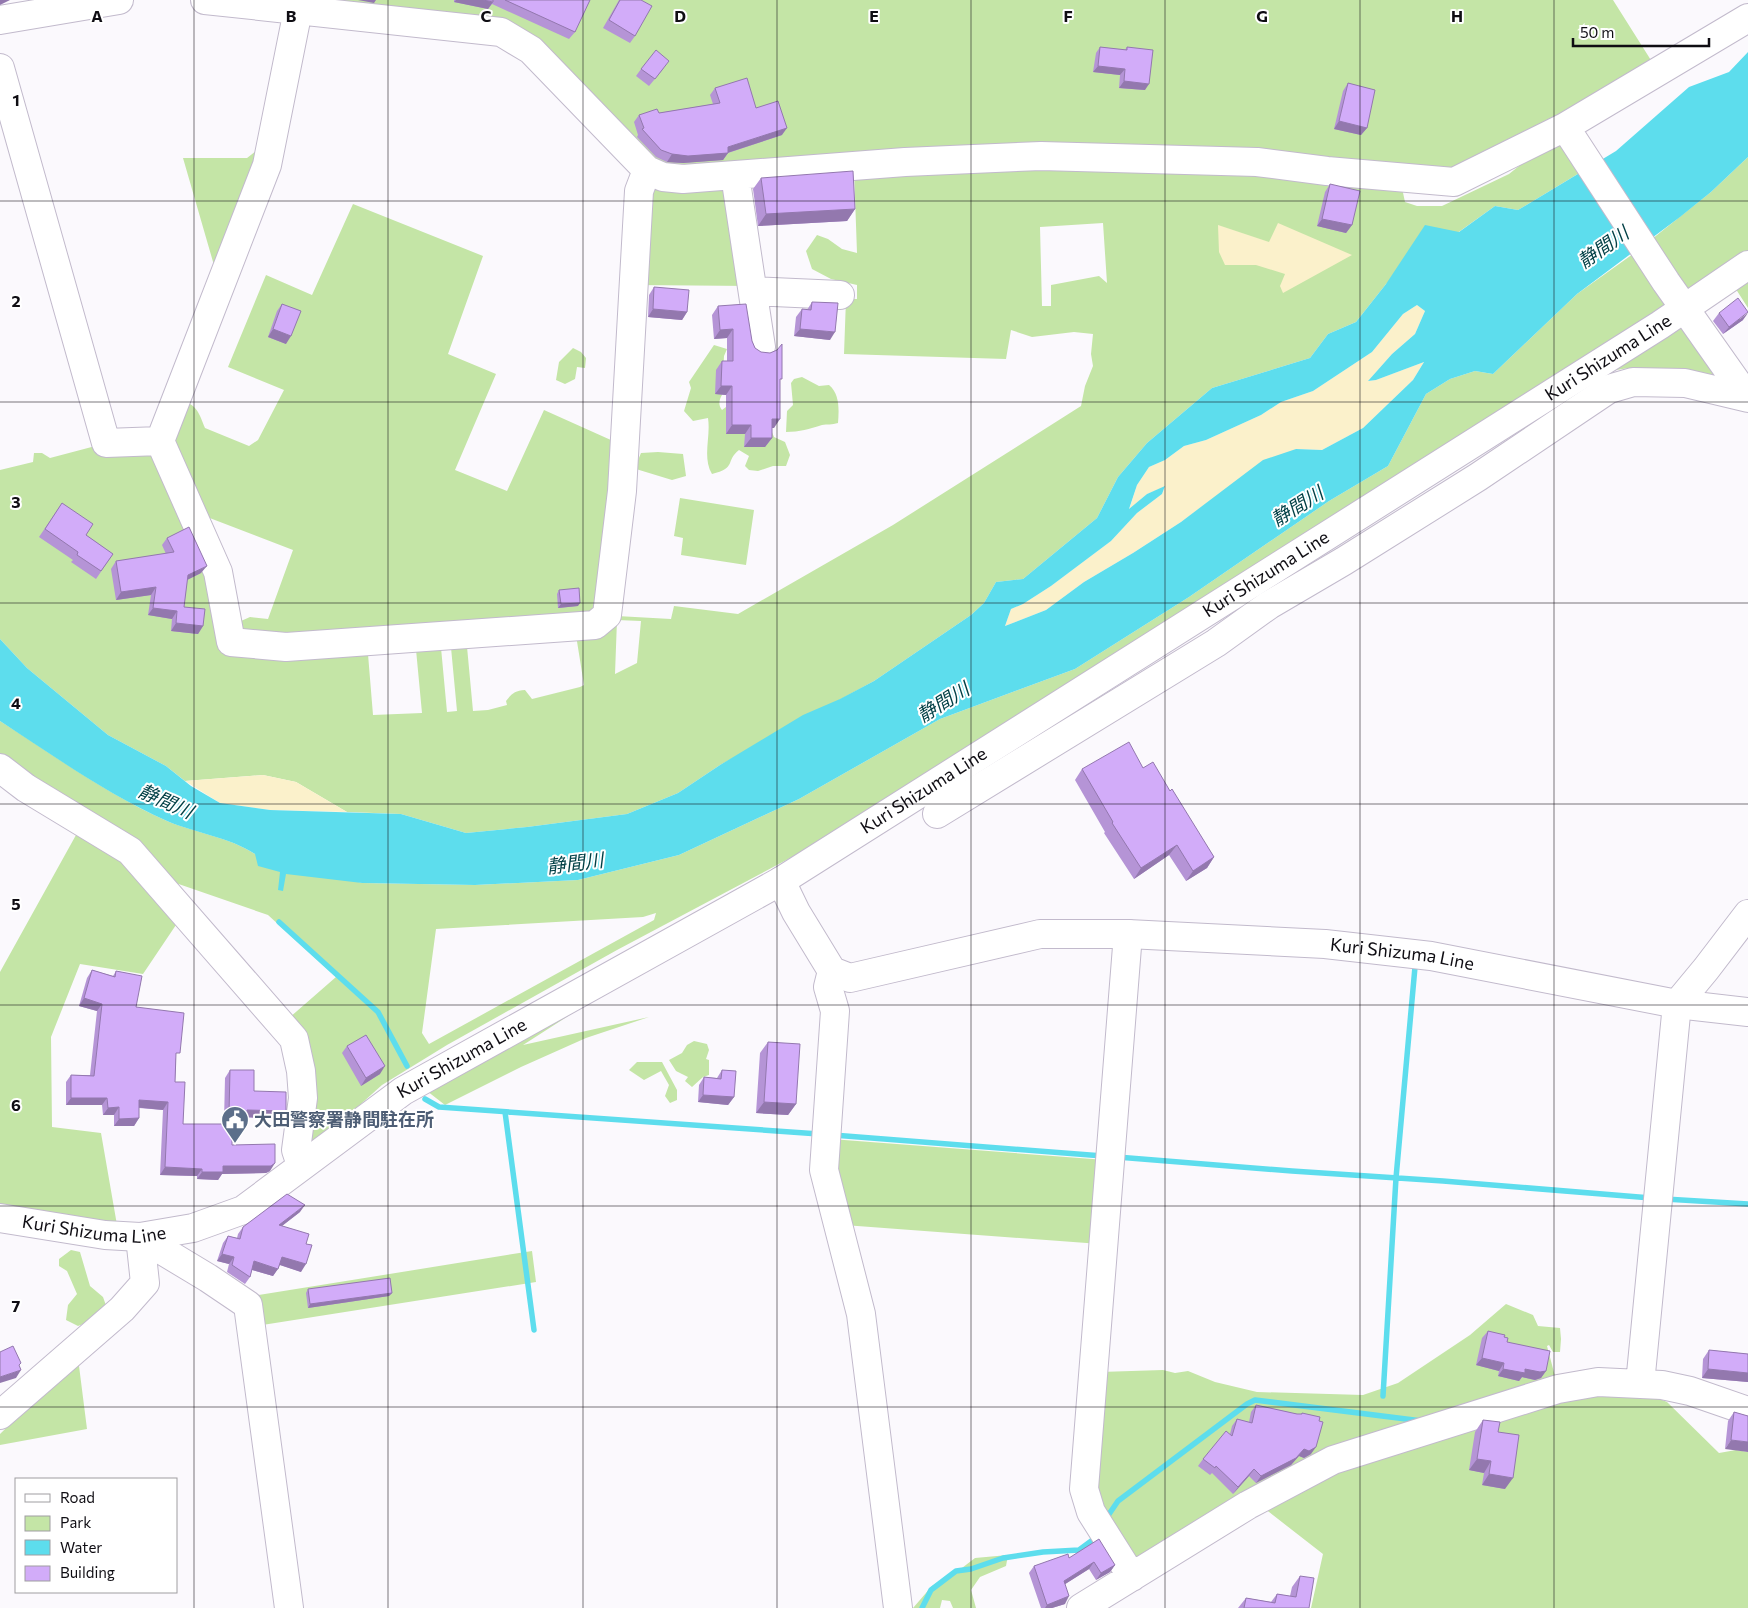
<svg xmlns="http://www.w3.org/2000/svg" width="1748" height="1608" font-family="Commissioner,'Noto Sans JP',sans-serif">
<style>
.green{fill:#c4e5a6;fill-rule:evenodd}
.sand{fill:#fbf1cb}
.water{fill:#5ddded;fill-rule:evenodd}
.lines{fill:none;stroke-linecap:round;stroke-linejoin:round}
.stream{stroke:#5ddded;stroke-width:5.5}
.minor-casing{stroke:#c2bacc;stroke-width:30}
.major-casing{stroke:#c2bacc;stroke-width:30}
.minor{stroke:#fff;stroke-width:28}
.major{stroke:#fff;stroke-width:28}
.wall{fill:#b594d6}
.shaded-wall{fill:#9378ae}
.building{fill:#d2acf9;stroke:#9378ae}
.grid{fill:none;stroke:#0f0d13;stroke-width:1;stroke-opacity:0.55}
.labels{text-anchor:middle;stroke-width:4;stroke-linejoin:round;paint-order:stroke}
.street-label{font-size:18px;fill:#0f0d13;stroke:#fff}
.service-label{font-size:18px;font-weight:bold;fill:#4e5e75;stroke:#fff;text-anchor:start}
.water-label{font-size:19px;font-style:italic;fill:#003f45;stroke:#fff}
.grid-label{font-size:16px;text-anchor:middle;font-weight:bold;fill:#0f0d13;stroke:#fff;stroke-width:4;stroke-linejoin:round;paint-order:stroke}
</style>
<rect width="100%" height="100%" fill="#fbf9fd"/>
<!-- green -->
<path class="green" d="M301 0H1613L1654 65 1451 177 1328 166 663 174 533 47Z
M1566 139 1586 169 1518 210 1495 206 1386 284 1356 322 1328 334 1310 358 1212 388 1147 443 1118 477 1097 518 1023 579 996 582 984 603 971 615 874 681 720 765 678 793 627 814 527 827 466 833 401 814 347 812 296 782 263 775 185 781 166 766 108 735 27 668 0 639V470L33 462 34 453H42L50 458 103 444 159 441 230 643 367 642 373 715 422 713 415 639 440 637 447 712 457 711 450 637 466 636 473 711 488 710 507 705 506 701C512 693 515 691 525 690L532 699 580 687 584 685 575 629 617 616 671 619 674 606 738 614 893 525 1081 406 1085 386 1093 366 1091 354 1093 334 1074 332 1032 337 1011 330 1006 359 844 354 846 299H857V285L831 279 812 269 806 251 817 235 828 239 842 249 857 253 854 169 1257 165 1402 188 1405 202 1417 206H1442L1509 174 1542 148ZM1103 223 1107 283 1099 276 1051 285V306H1042L1040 227ZM617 620 641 621 637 663 615 674Z
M266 143 220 286 183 158H247Z
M1748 157V259L1686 301 1647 243 1711 192Z
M648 173 736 178 752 286 635 285Z
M353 204 483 256 448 354 496 374 455 470 507 491 544 410 622 445 606 614 233 640 241 621 250 617 268 619 293 550 194 512 162 441 183 400C198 407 199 413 205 428L249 446 258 440 284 390 228 367 266 275 312 295Z
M1640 249 1677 304 920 785 792 857 617 950 447 1045 382 1085 302 1157 289 1018 336 977 268 915 167 880 0 763V721C54 755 108 795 167 821 196 833 229 837 255 854L362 883 475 885 578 880 679 855 799 799 940 719 1075 669 1189 597 1329 501 1388 466 1426 394 1450 379 1475 371 1493 374 1577 294ZM656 913 654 920 429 1044 422 1033 436 929 643 917Z
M1748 272V308L1732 283Z
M1683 315 1738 390 1656 379 1629 368 1597 373Z
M714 345 727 349 724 356 722 395C719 400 718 405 722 410L730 404 769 425 774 437 785 442 790 455 786 466H773L758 471 749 470 745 466 749 456 739 450C725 461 737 468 712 474 702 457 711 437 708 418L693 421 684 411 691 388 689 382Z
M573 348 581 352 586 358 585 368 577 367 575 379 565 384 556 380 559 362Z
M802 377 819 386 829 385C840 394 839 410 838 423 832 425 827 424 822 425 809 429 800 432 786 432L787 411 793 405 791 383 794 379Z
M658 452 683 454 686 476 672 480 636 469V465L641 453Z
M680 498 754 510 746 565 681 555 683 538 674 536Z
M81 826 182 916 143 974 80 964 51 1037 52 1127 101 1133 117 1225 0 1205V972Z
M576 1011 523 1045 649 1017 586 1038 521 1067 445 1105 427 1091 477 1060Z
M694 1041 707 1044 709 1050 706 1059 709 1060V1075L703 1077 692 1087 685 1081 688 1077 676 1071 669 1060 682 1053 687 1045Z
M637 1062H662L677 1090V1100L670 1103 665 1096 669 1085 661 1071 644 1080 629 1070Z
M831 1139 1106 1160 1100 1244 844 1225Z
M71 1250 80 1252 90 1286 103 1297 109 1314 78 1326 66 1320 68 1305 77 1294 67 1271 59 1266V1259Z
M532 1251 536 1282 256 1326 247 1297Z
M1506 1304 1533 1315 1538 1326 1560 1328 1561 1339 1560 1352H1553L1549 1345 1547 1346 1556 1380 1452 1417 1136 1568 1090 1501 1100 1372 1163 1370 1175 1373 1188 1371 1215 1382 1257 1392 1363 1395 1398 1383 1470 1335Z
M78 1358 87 1429 0 1445V1434Z
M1643 1392 1667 1402 1719 1453 1736 1450 1748 1452V1608H1311L1323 1554 1260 1505 1354 1456 1559 1398Z
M1008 1555 1006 1566 980 1577 971 1590 976 1608H953L950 1601 942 1600 940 1608H913L932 1586 958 1571 975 1558Z"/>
<!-- sand -->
<path class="sand" d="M1278 223 1352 255 1283 293 1280 286 1285 274 1256 265H1225L1219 252 1218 225 1269 242Z
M1417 305 1425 311 1415 334 1392 354 1368 381 1376 380 1424 362 1413 380 1363 428 1322 450 1296 449 1218 495 1181 522 1133 553 1084 582 1046 610 1005 626 1011 609 1023 604 1051 586 1111 541 1137 513 1162 494 1165 487 1147 494 1129 510 1137 485 1149 467 1165 460 1184 446 1206 440 1261 415 1281 402 1313 391 1372 352 1403 314Z
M263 775 296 782 347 812 270 810 220 803 185 781Z"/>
<!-- water -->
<path class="water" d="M1748 52V157L1711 192 1680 217 1577 294 1493 374 1475 371 1450 379 1426 394 1388 466 1329 501 1189 597 1075 669 940 719 799 799 679 855 578 880 475 885 362 883 286 874 283 891 278 890 280 872 258 866 255 854C229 837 195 833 167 821 108 795 54 756 0 721V639L27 668 108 735 166 766 191 786 220 803 270 810 401 814 466 833 527 827 627 814 678 793 720 765 803 715 840 699 874 681 971 615 984 603 996 582 1023 579 1097 518 1118 477 1147 443 1212 388 1310 358 1328 334 1356 322 1386 284 1425 225 1459 232 1495 206 1518 210 1616 151 1689 87 1729 72ZM1417 305 1425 311 1415 334 1392 354 1368 381 1376 380 1424 362 1413 380 1363 428 1322 450 1296 449 1263 460 1181 522 1133 553 1084 582 1046 610 1005 626 1011 609 1023 604 1051 586 1111 541 1137 513 1162 494 1165 486 1147 494 1129 509 1137 485 1149 467 1165 460 1184 446 1206 440 1261 415 1281 402 1313 391 1372 352 1403 314Z"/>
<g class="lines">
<!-- stream -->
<path class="stream" d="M279 922 378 1012 407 1066
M425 1099 439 1107 819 1134
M505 1112 534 1330
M833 1135 1103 1156
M1117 1157 1292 1171 1443 1181 1651 1198
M1665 1199 1748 1204
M1383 1396 1396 1178 1415 967
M1105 1520 1118 1501 1247 1404 1255 1400 1422 1421
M922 1608 931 1590 956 1571 971 1569 1003 1558 1043 1552 1079 1550 1098 1536"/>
<defs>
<path id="minor" d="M205 0 501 32 531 50 647 170 663 177 683 179 905 162 1041 156 1257 162 1327 171 1454 182 1565 127 1748 18
M0 20 119 0
M0 68 106 443 160 441 267 165 298 10
M1565 127 1666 282 1747 397
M735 175 761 347
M753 291 840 295
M160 441 218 572 231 642 286 647 595 625 607 615 622 491 639 191 647 170
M0 768 26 788 130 851 294 1039 301 1071 303 1098 296 1150 301 1165
M937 814 1216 643 1269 605 1344 561 1478 477 1609 389 1633 382 1685 383 1748 398
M1128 934 1084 1489 1091 1512 1132 1577
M832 971 828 987 835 1011 824 1170 861 1314 898 1608
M140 1237 208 1278 248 1305 289 1608
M1640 1384 1677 1004 1706 969 1748 914
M0 1415 122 1309 145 1283 140 1237
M1081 1608 1248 1505 1333 1460 1558 1389 1598 1382 1662 1385 1690 1391 1748 1411"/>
<g id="major">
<path id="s1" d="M781 881 796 912 832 971 850 978 1040 934H1128L1325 944 1431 956 1677 1004 1748 1012"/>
<path id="s2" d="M0 1218 105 1235 140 1237 193 1228 243 1210 403 1091 781 881 1660 325 1748 265"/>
</g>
</defs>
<!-- minor casing -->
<use href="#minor" class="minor-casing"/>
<!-- major casing -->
<use href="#major" class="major-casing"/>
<!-- minor -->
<use href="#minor" class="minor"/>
<!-- major -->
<use href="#major" class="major"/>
</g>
<!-- wall -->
<path class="wall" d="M454 0H590L575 32 569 39 492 4 488 9 454 2Z
M619 0H641L635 36 630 43 603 28Z
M1100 47 1125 50 1127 47 1145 90 1119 88 1120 75 1093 72 1096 53Z
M664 68 649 86 636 76 641 69Z
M1348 83 1367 128 1361 135 1334 129 1343 91Z
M715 88 756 108 782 135 728 153 723 160 683 163 667 162 656 157 637 137 638 135 634 122 639 115 659 113 713 104 710 95Z
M761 178 855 209 847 221 758 226 753 189Z
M1330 184 1352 225 1346 233 1317 226 1325 192Z
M654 287 687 312 682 320 648 317 649 295Z
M812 302 830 340 794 336 796 317 802 309 807 310Z
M282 304 286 344 268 337 277 311Z
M718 306 752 341 755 348 780 382 774 428H772V438L765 447H744L745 434H726V395L715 394 716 370 722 361H727V338L714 339 712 315Z
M1719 313 1743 320 1723 334 1713 321Z
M62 503 86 535 113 554 96 579 71 562 73 560 39 537Z
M167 538 201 573 187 580 184 607 203 626 198 634 171 631 172 619 148 615 151 595 116 600 111 569 116 561 166 554 162 545Z
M559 590 578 606 558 608 557 594Z
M1143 768 1170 791 1214 857 1207 868 1186 881 1169 855 1134 879 1104 833 1105 832 1075 780 1082 769Z
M92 970 113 976 116 971 136 1007 176 1059 175 1082 183 1124 232 1145 270 1171 266 1173 222 1174 218 1180 197 1179V1176L160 1175 163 1110 139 1108V1118L134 1126H114V1115H103L102 1105H66V1082L71 1075H90L97 1011 79 1006 87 978Z
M768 1042 796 1104 788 1115 756 1113 760 1053Z
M347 1046 380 1074 361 1086 342 1053Z
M230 1070 254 1091 286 1111 281 1119 244 1117 242 1121H224L225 1078Z
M722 1070 734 1097 728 1105 698 1102 699 1085 704 1077 717 1078Z
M300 1212 282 1226 306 1244 301 1272 280 1265 273 1276 252 1270 250 1277 245 1284 227 1272 229 1264 217 1261 223 1243 228 1236 237 1238 238 1234 243 1227Z
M308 1289 392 1293 389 1296 308 1308 306 1293Z
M1488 1331 1504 1337 1507 1342 1546 1371 1541 1378 1535 1380 1522 1377 1519 1381 1498 1376 1499 1371 1476 1365 1482 1338Z
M1709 1350 1748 1354V1382L1702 1378 1703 1359Z
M1256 1405 1297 1414H1301L1302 1413 1311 1454 1304 1458 1299 1456 1291 1465 1256 1483 1249 1476 1233 1494 1212 1473 1210 1475 1198 1466 1203 1459 1230 1434 1232 1426 1237 1419 1249 1422 1251 1412Z
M1734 1412 1748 1416 1725 1449 1728 1421Z
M1483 1420 1498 1432 1505 1489 1482 1485 1484 1473 1469 1470 1475 1432Z
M1069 1558 1115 1565 1110 1572 1096 1580 1089 1569 1065 1584V1604L1052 1608H1041L1029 1573 1034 1566Z
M1300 1576 1309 1608H1238L1246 1598 1271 1602 1277 1594 1290 1596 1292 1587Z"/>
<!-- shaded-wall -->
<path class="shaded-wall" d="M0 0H10L0 5Z
M358 0H376L374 3Z
M456 0H483L493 2 488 9 454 2Z
M1098 66 1125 69 1120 75 1093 72Z
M1124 81 1149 84 1145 90 1119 88Z
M1339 121 1367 128 1361 135 1334 129Z
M787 128 782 135 727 153H728L723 160 683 163 667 162 672 154 728 147Z
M855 209 847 221 758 226 766 214Z
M1322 219 1352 225 1346 233 1317 226Z
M653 309 687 312 682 320 648 317Z
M1748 313 1743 320 1723 334 1729 327Z
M273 329 291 336 286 344 268 337Z
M733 329 727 338 714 339 720 330Z
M800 329 835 332 830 340 794 336Z
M721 386H732L726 395 715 394Z
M772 419H780L774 428H765Z
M732 425H751L745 434H726Z
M751 438H772L765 447H744Z
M207 566 201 573 183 582 188 575Z
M156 587 151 595 116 600 121 592Z
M580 603 578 606 558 608 561 604Z
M153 608 177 611 172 619 148 615Z
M176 623 203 626 198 634 171 631Z
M1177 845 1169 855 1134 879 1141 868Z
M1214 857 1207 868 1186 881 1193 871Z
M84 998 102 1004 97 1011 79 1006Z
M385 1066 380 1074 361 1086 366 1078Z
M703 1095 734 1097 728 1105 698 1102Z
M71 1098H107L102 1105H66Z
M139 1100 168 1102 163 1110 133 1107Z
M764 1102 796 1104 788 1115 756 1113Z
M119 1107 114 1115H103L108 1108Z
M247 1110 286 1111 281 1119 244 1117 242 1121H224L229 1113Z
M139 1118 134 1126H114L119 1119Z
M275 1163 270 1171 266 1173 222 1174 218 1180 197 1179 202 1172 223 1166Z
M165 1167 202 1169 197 1176 160 1175Z
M305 1205 300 1212 274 1232 279 1225Z
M222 1254 234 1257 229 1264 217 1261Z
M282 1257 306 1264 301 1272 277 1264Z
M254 1261 278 1269 273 1276 249 1269Z
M392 1293 389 1296 308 1308 310 1304Z
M1482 1358 1504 1363 1499 1371 1476 1365Z
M1503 1369H1525L1546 1371 1541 1378 1535 1380 1522 1377 1519 1381 1498 1376Z
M1708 1369 1748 1373V1382L1702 1378Z
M21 1370 16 1378 0 1383V1377Z
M1731 1440 1748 1442V1452L1725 1449Z
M1316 1447 1311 1454 1304 1458 1299 1456 1291 1465 1256 1483 1261 1476 1304 1449Z
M1477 1459 1491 1461 1484 1473 1469 1470Z
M1254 1469 1249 1476 1233 1494 1238 1487Z
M1489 1474 1513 1478 1505 1489 1482 1485Z
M1094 1562 1089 1569 1059 1588 1064 1581Z
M1115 1565 1110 1572 1096 1580 1101 1573Z
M1069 1596 1065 1604 1052 1608H1045L1047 1605Z"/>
<!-- building -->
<path class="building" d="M483 0H493V2Z
M505 0H590L575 32Z
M620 0H641L652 6 635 36 609 20Z
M1100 47 1127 50V47L1153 50 1149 84 1124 81 1125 69 1098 66Z
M656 50 669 61 655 79 641 69Z
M747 78 756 108 778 101 787 128 728 147V153L688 156 672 154 661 150 642 129 644 128 639 115 657 109 659 113 720 103 715 88Z
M1348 83 1375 90 1367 128 1339 121Z
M853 171 855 209 766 214 761 178Z
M1330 184 1360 191 1352 225 1322 219Z
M654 287 689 290 687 312 653 309Z
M1738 298 1748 312 1729 327 1719 313Z
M812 302 838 303 835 332 800 329 802 309 811 310Z
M282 304 301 311 291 336 273 329Z
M746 304 752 341 755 348 761 352 770 353 777 350 782 344V379H780V419H772V438H751V425H732V386H721L722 361H733V329L720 330 718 306Z
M62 503 93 524 86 535 113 554 101 571 77 555 78 552 45 529Z
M189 527 207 566 188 575 184 607 205 609 203 626 176 623 177 611 153 608 156 587 121 592 116 561 174 552 167 538Z
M579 588 580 603 561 604 559 590Z
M1129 742 1143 768 1153 762 1170 791 1172 789 1214 857 1193 871 1177 845 1141 868 1112 823 1113 822 1082 769Z
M92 970 115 977 116 971 142 976 136 1007 184 1013 180 1053H176L175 1082H185L183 1124H232V1145L275 1144V1163L271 1166H223V1172H202V1169L165 1167 168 1102 139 1100V1118L119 1119V1107L108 1108 107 1098H71V1075L94 1076 102 1004 84 998Z
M366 1035 385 1066 366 1078 347 1046Z
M768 1042 800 1044 796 1104 764 1102Z
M230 1070H254V1091L286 1092V1111L247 1110V1114L229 1113Z
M722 1070 736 1071 734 1097 703 1095 704 1077 721 1079Z
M287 1194 305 1205 279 1225 309 1234 306 1244 312 1245 306 1264 282 1257 278 1269 254 1261 250 1277 232 1265 234 1257 222 1254 228 1236 240 1239 243 1227Z
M390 1278 392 1293 310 1304 308 1289Z
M1488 1331 1505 1335 1504 1337 1508 1338 1507 1342 1550 1351 1546 1371 1540 1372 1525 1369V1373L1503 1369 1504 1363 1482 1358Z
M13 1346 21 1363 19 1365 21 1370 0 1377V1352Z
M1709 1350 1748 1354V1373L1708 1369Z
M1256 1405 1297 1414H1302V1413L1320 1417 1319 1421 1323 1422 1316 1447 1309 1451 1304 1449 1296 1458 1261 1476 1254 1469 1238 1487 1216 1466 1215 1468 1203 1459 1226 1431 1232 1436 1237 1419 1252 1423Z
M1734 1412 1748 1416V1442L1731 1440Z
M1483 1420 1500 1422 1498 1432 1519 1435 1513 1478 1489 1474 1491 1461 1477 1459Z
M1099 1539 1115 1565 1101 1573 1094 1562 1064 1581 1069 1596 1047 1605 1034 1566 1068 1554 1069 1558Z
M1300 1576 1314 1578 1309 1608H1244L1246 1598 1275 1603 1277 1594 1296 1597Z"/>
<!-- grid -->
<path class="grid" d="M194 0V1608M388 0V1608M583 0V1608M777 0V1608M971 0V1608M1165 0V1608M1360 0V1608M1554 0V1608M0 201H1748M0 402H1748M0 603H1748M0 804H1748M0 1005H1748M0 1206H1748M0 1407H1748"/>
<!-- icons -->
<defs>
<symbol id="civic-pin" viewBox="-11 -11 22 30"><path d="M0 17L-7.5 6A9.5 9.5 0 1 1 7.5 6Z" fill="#5c6f8a" stroke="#fff"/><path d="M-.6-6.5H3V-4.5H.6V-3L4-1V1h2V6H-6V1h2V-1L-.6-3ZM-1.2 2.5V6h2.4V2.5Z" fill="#fff"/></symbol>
</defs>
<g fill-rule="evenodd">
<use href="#civic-pin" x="219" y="1104" width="32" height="43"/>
</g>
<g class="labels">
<!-- street labels -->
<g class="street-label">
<text dy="6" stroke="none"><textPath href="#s2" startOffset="1859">Kuri Shizuma Line</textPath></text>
<text dy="6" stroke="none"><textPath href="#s2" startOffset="1454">Kuri Shizuma Line</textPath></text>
<text dy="6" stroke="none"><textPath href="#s2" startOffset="1049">Kuri Shizuma Line</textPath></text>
<text dy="6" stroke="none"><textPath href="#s1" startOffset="681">Kuri Shizuma Line</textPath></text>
<text dy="6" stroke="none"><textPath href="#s2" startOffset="515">Kuri Shizuma Line</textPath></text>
<text dy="6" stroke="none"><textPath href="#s2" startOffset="95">Kuri Shizuma Line</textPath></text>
</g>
<!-- service labels -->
<g class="service-label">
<text x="254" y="1126">大田警察署静間駐在所</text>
</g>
<!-- water labels -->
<g class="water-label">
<text transform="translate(1603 247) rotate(-35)" y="7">静間川</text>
<text transform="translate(1297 506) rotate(-32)" y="7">静間川</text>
<text transform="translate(943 702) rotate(-32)" y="7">静間川</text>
<text transform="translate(166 801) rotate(24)" y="7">静間川</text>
<text transform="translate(575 863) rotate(-7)" y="7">静間川</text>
</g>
</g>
<g class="grid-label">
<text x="97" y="22">A</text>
<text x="291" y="22">B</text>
<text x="486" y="22">C</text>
<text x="680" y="22">D</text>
<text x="874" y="22">E</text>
<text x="1068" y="22">F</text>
<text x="1262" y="22">G</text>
<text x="1457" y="22">H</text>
<text x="16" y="106">1</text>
<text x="16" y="307">2</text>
<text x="16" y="508">3</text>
<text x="16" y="709">4</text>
<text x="16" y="910">5</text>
<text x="16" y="1111">6</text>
<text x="16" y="1312">7</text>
</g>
<!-- legend -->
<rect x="15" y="1478" width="162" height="115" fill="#ffffff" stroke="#9f9ea1"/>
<rect x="25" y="1494" width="25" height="8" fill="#ffffff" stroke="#9f9ea1"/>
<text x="60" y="1503" font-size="15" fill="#0f0d13">Road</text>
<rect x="25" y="1516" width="25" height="15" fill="#c4e5a6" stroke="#9f9ea1"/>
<text x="60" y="1528" font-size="15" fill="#0f0d13">Park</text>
<rect x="25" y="1540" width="25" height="15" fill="#5ddded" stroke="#9f9ea1"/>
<text x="60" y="1553" font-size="15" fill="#0f0d13">Water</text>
<rect x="25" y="1566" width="25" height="15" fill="#d2acf9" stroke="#9f9ea1"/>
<text x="60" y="1578" font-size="15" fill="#0f0d13">Building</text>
<!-- scale -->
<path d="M1573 38v8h136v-8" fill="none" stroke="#0f0d13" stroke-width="2.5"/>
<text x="1580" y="38" font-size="15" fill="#0f0d13" stroke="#ffffff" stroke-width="4" paint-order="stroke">50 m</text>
</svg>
